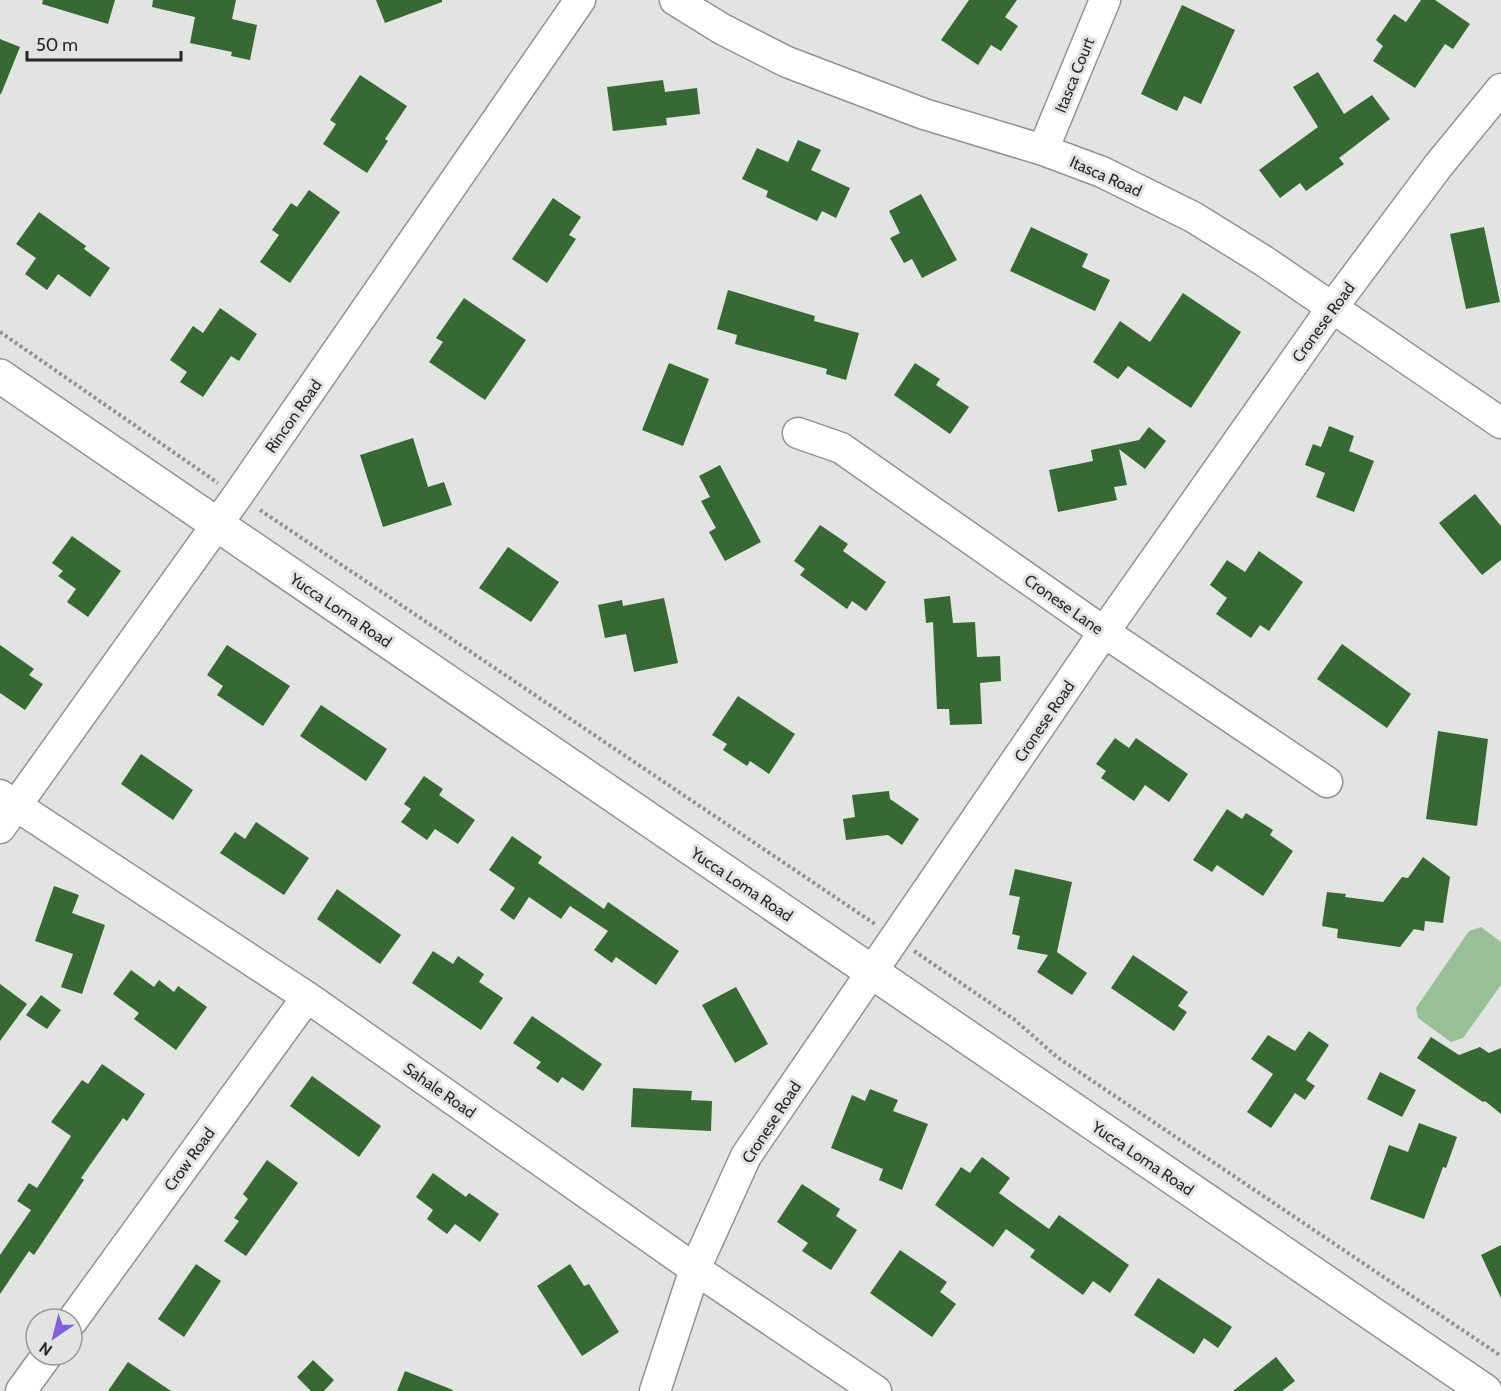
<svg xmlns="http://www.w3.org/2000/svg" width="1501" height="1391" font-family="Cabin,sans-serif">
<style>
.green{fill:#9abf96}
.building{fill:#386935}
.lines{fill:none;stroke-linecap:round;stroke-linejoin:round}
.minor-casing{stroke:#919390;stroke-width:33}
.major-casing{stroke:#919390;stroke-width:36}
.path{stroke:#919391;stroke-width:4;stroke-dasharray:3 3;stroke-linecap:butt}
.minor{stroke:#fff;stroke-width:30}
.major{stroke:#fff;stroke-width:33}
.labels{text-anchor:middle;stroke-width:6;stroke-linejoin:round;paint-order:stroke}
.street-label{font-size:16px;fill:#272827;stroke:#e1e4e1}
</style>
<rect width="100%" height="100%" fill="#e1e4e1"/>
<!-- green -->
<path class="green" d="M1481 927 1501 942V985L1463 1038 1451 1042 1418 1018 1416 1008 1469 931Z"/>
<!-- building -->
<path class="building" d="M43 0H115L108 24 42 4Z
M153 0H236L232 19 257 25 250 60 231 56 232 52 190 43 195 17 152 7Z
M376 0H442V2L385 23Z
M969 0H1017L1005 17 1018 26 1001 51 991 45 978 65 941 40Z
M1421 0H1435L1470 24 1453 49 1445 44 1415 88 1373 61 1383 46 1376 40 1394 14 1406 22Z
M1182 5 1235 30 1201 104 1184 96 1177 111 1141 94Z
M0 39 20 47 1 94H0Z
M1318 72 1344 114 1372 95 1390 119 1339 158 1344 164 1306 191 1300 183 1280 198 1259 170 1318 127 1293 87Z
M360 75 407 106 385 139 388 141 367 173 323 144 336 124 330 120Z
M663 80 665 92 697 88 700 114 666 118 667 125 613 131 607 87Z
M798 140 821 150 811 170 850 188 836 218 822 211 817 221 766 197 768 191 742 179 757 148 788 162Z
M309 190 340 212 290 283 260 262 279 235 272 230 291 203 297 207Z
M921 194 957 260 922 278 912 259 904 263 890 238 900 233 889 211Z
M553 198 581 217 569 235 576 239 547 283 512 259Z
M39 212 86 246 84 249 110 268 90 297 58 274 47 290 25 274 36 258 16 244Z
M1031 227 1088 254 1082 267 1110 280 1095 311 1010 271Z
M1484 227 1500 302 1466 309 1450 234Z
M728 290 815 316 814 321 859 333 846 380 826 374 827 369 735 344 737 335 717 329Z
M1183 293 1241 332 1191 408 1128 366 1118 379 1093 362 1120 321 1150 342Z
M464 298 526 340 485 400 429 362 443 342 436 338Z
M220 308 257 334 239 361 231 356 203 397 180 382 187 372 170 360 193 326 203 333Z
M669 363 709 379 683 446 642 430Z
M915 363 940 379 936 385 969 407 950 434 894 395Z
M1329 426 1354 436 1349 451 1374 461 1354 512 1316 497 1325 473 1305 465 1313 444 1321 447Z
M1149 427 1166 441 1145 469 1119 449 1127 485 1114 487 1117 500 1058 512 1049 470 1093 461 1091 450 1139 440Z
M413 438 428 487 444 482 452 505 383 527 360 455Z
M720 465 761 542 725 561 709 532 716 528 701 501 710 497 699 476Z
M1475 494 1501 526V560L1482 575 1439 523Z
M820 525 848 544 843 551 886 582 866 611 852 601 847 609 800 575 805 569 794 561Z
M72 536 121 571 88 617 67 602 76 589 58 576 63 571 52 563Z
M508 547 559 582 531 622 479 588Z
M1259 551 1303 582 1269 631 1260 625 1251 638 1216 614 1227 598 1210 585 1227 560 1245 572Z
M950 596 953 623 975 622 977 657 1000 656 1001 681 980 683 982 724 950 725 949 709H937L933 622 926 623 924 599Z
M664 598 678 663 634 672 626 634 605 638 598 605 622 600 623 606Z
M1342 644 1411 694 1387 728 1317 679Z
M0 645 34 669 29 675 43 684 25 710 0 693Z
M227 645 290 686 263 726 217 695 223 686 207 675Z
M738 696 795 734 769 774 750 761 747 766 723 750 727 744 712 735Z
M321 705 387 749 366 781 300 736Z
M1438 731 1488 739 1477 826 1426 819Z
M1115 738 1129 748 1136 738 1188 774 1169 802 1145 785 1134 801 1101 778 1106 771 1096 764Z
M141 754 193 790 173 820 121 784Z
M424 776 443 789 439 795 475 820 458 844 435 829 427 840 401 822 411 809 404 804Z
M889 791 890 799 919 819 902 845 888 835 846 840 843 819 855 817 852 795Z
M1227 809 1242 819 1246 813 1273 830 1270 835 1293 851 1263 896 1217 865 1212 872 1193 860Z
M256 822 309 858 284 895 220 853 235 832 245 839Z
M512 836 542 857 538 863 604 909 608 902 679 951 656 985 616 957 612 963 594 950 608 931 570 906 561 919 529 897 514 920 500 910 515 888 489 870Z
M1423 857 1450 877 1443 923 1425 921 1424 931 1414 929 1400 947 1337 938 1338 929 1322 926 1327 892 1346 894 1345 897 1383 902 1402 877 1408 878Z
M1015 869 1072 882 1057 952 1087 973 1072 995 1037 972 1048 955 1017 949 1020 936 1012 934 1020 897 1009 895Z
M54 886 79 895 72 913 105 925 82 994 61 987 73 954 35 941Z
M337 889 401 935 380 964 317 919Z
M433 951 453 964 458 956 484 974 479 982 503 998 481 1030 412 983Z
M1133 955 1188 992 1178 1006 1187 1012 1174 1031 1111 988Z
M131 970 154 987 159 980 174 992 178 986 207 1007 176 1050 134 1019 139 1013 113 994Z
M0 984 27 1004 0 1041Z
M736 987 768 1044 735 1063 702 1005Z
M41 995 61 1010 47 1029 26 1015Z
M532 1016 602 1064 583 1091 562 1077 558 1083 536 1068 541 1062 513 1043Z
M1309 1031 1329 1045 1306 1080 1315 1086 1305 1100 1295 1093 1271 1128 1247 1112 1273 1074 1251 1059 1268 1035 1295 1051Z
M1431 1037 1459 1055 1480 1047 1489 1053 1501 1048V1114L1485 1101 1483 1102 1417 1058Z
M102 1064 145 1094 127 1121 123 1118 81 1178 84 1180 34 1255 29 1251 0 1294V1255L31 1210 17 1201 29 1183 37 1188 71 1136 51 1122 82 1080 88 1084Z
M1380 1072 1416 1090 1402 1117 1367 1099Z
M312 1076 381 1126 359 1157 290 1106Z
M633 1088 692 1091 691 1100 712 1101 711 1131 631 1127Z
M870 1089 898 1100 893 1111 928 1124 902 1190 879 1180 883 1169 831 1148 852 1095 865 1101Z
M1419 1123 1457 1137 1446 1168 1443 1167 1424 1219 1370 1199 1389 1145 1408 1152Z
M982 1157 1010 1178 999 1193 1049 1229 1059 1215 1129 1265 1110 1293 1093 1281 1083 1295 1030 1257 1035 1250 1006 1229 993 1247 935 1205 961 1167 970 1173Z
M267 1160 298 1183 246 1256 224 1241 239 1221 234 1218 248 1199 243 1194Z
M433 1173 466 1197 469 1193 499 1214 480 1242 455 1224 447 1234 427 1219 433 1210 416 1197Z
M802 1184 840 1209 836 1216 857 1230 831 1270 802 1251 808 1243 777 1222Z
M1501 1245V1298L1481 1255Z
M900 1250 947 1282 940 1292 956 1304 932 1337 870 1293Z
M196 1264 221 1281 184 1337 158 1319Z
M570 1264 584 1286 589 1284 619 1332 582 1356 537 1286Z
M1158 1278 1232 1327 1218 1348 1204 1338 1194 1354 1134 1315Z
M1276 1357 1295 1381 1282 1391H1233Z
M313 1360 334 1380 324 1391H311L297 1377Z
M128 1362 171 1391H108Z
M405 1371 453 1390 452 1391H397Z"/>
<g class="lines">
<defs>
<path id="minor" d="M675 0 722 29 787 62 924 114 1043 150 1102 172 1193 217 1264 261 1501 423
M1043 150 1105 0
M798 433 841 448 1104 632 1327 782
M0 795 307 997 695 1269 876 1391
M0 828 238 495 580 0
M72 1321 307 997
M21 1391 47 1355
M655 1391 695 1269 746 1156 1104 632 1332 308 1438 166 1501 89"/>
<path id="major" d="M0 376 1485 1391"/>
</defs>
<!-- minor casing -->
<use href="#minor" class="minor-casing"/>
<!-- major casing -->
<use href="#major" class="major-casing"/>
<!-- path -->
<path class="path" d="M0 332 218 483
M260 510 875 924
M914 951 1015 1020 1057 1057 1501 1356"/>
<!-- minor -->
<use href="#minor" class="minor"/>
<!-- major -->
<use href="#major" class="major"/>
</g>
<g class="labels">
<!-- street labels -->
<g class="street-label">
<text transform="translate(1074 75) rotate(-68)" y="6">Itasca Court</text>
<text transform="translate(1106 176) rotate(24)" y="6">Itasca Road</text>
<text transform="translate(1323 322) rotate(-54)" y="6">Cronese Road</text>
<text transform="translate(293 416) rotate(-55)" y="6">Rincon Road</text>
<text transform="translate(1064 604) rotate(35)" y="6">Cronese Lane</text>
<text transform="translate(341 610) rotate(34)" y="6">Yucca Loma Road</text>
<text transform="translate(1044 721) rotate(-56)" y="6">Cronese Road</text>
<text transform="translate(742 884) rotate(34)" y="6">Yucca Loma Road</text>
<text transform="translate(440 1090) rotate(35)" y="6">Sahale Road</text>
<text transform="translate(771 1122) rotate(-57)" y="6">Cronese Road</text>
<text transform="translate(1143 1158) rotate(34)" y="6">Yucca Loma Road</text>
<text transform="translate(189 1159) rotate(-54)" y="6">Crow Road</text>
</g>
</g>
<!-- north arrow -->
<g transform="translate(54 1337) rotate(215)"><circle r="28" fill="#e1e4e1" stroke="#979997" stroke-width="1.5"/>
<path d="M0-4.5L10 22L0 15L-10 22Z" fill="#8361dc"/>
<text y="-9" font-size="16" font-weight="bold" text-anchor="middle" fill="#272827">N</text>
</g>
<!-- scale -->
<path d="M27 51v9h154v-9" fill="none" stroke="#272827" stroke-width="3"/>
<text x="36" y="51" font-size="18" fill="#272827" stroke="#e1e4e1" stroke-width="4.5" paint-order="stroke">50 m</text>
</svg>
